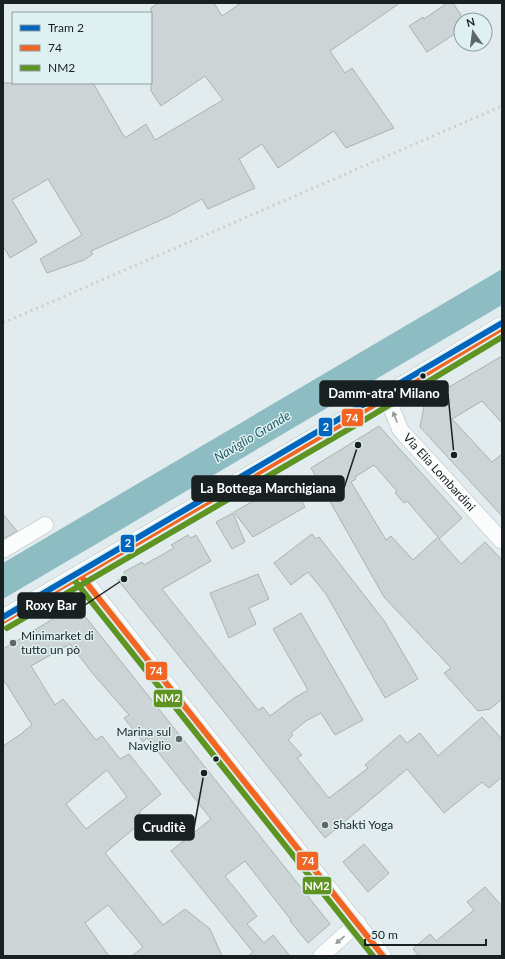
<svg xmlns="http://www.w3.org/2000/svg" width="505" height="959" font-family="Lato,sans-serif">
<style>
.water{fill:#8dbcc3}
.building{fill:#ccd4d5;stroke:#aab2b3;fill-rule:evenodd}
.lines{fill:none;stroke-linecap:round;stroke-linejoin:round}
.street-casing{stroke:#b4bdbe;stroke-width:17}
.secondary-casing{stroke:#b4bdbe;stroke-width:23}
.street{stroke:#fbfcfc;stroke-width:16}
.secondary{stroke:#fbfcfc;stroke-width:22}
.rail{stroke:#cccecf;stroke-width:3;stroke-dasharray:2 4;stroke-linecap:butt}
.bus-1-casing{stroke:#def0f2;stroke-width:9}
.bus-2-casing{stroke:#def0f2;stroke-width:9}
.bus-1{stroke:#f26522;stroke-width:6}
.bus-2{stroke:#5f9322;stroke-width:6}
.tram-1-casing{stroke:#def0f2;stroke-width:9}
.tram-1{stroke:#0065bd;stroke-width:6}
.oneway{fill:#959999}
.bus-dot{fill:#192021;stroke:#def0f2;stroke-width:1.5}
.poi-dot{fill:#5f6769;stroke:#def0f2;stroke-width:1.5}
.labels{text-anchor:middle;stroke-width:3;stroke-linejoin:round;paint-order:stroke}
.street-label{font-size:12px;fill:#192021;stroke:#def0f2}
.poi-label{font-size:12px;fill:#192021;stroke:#def0f2;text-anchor:start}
.water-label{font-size:13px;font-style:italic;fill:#255c62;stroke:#def0f2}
.leader{fill:none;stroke:#192021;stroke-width:1.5}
.callout-dot{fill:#192021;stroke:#def0f2;stroke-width:1.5}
.callout{fill:#192021;stroke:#192021;stroke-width:1.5}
.callout-label{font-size:13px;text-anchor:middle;font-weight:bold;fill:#fff}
.line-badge{stroke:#def0f2;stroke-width:1.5}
.badge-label{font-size:11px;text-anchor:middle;font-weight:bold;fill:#fff}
</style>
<rect width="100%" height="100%" fill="#e2ecee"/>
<!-- water -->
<path class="water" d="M502 269V305L3 599V563Z"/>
<!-- building -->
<path class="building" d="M158 3H214L222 16 241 3H400L330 51 345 73 352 68 394 128 346 148 334 131 278 168 262 144 239 159 255 188 208 209 202 199 168 217 91 251 93 254 84 260 47 273 40 259 82 235 48 179 12 200 37 242 10 258 3 246V83H93L125 138 146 124 155 140 223 100 205 76 161 106 151 91V8Z
M447 3H453L461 15V30L427 52 409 26 423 17 424 19Z
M502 356V423L482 401 452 419 492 462 502 454V516L420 427 425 401Z
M379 426 462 518 439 539 461 564 485 542 502 560V699L490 709 478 711 444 673 451 668 384 597 311 468ZM374 465 397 491 395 493 404 503 407 501 438 537 413 560 391 536 386 540 351 482 356 479 355 477Z
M290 480 305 507 253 537 234 512Z
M233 513 245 542 232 549 216 522Z
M3 514 17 531 3 539Z
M312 534 316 539 319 537 385 622 418 679 385 698 326 594 308 572 291 585 274 563Z
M188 535 191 538 196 535 211 561 162 589 258 710 263 707 270 716 294 698 308 690 273 629 301 613 363 720 335 735 321 713 306 721 291 733 293 735 288 740 302 755 297 758 329 798 368 768 365 765 400 735 407 743 420 733 438 756 482 717 502 739V777L489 788 482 782 444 813 407 769 325 838 118 580 126 576 124 572 142 562 144 565 174 548 171 545Z
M258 574 269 599 249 608 256 624 229 638 210 593Z
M76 605 330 924 308 943 290 921 291 920 245 861 225 876 257 916 247 924 264 943 273 935 290 956H248L253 952 171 851 211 819 147 738 143 742 124 718 129 715 94 675 70 644 31 666 55 705 63 699 96 740 102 736 120 759 129 754 161 794 139 812 145 819 105 853 163 925 185 909 210 929 222 956H132L143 947 108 905 85 923 109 956H3V746L24 732H23L32 725 3 679V649ZM107 770 127 797 86 829 66 804Z
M364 844 389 873 368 892 343 862Z
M485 887 502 906V956H419L413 949 430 934 436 941 474 910 467 902Z"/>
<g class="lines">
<defs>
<g id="street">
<path id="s1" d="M387 397 400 429 405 435 502 541"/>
<path d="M3 550 45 525"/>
<path d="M81 576 223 756 383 956"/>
<path d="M321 956 358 923"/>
</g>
<path id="secondary" d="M3 621 357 415 502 328"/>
</defs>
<!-- street casing -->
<use href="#street" class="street-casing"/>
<!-- secondary casing -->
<use href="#secondary" class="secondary-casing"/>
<!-- street -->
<use href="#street" class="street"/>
<!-- secondary -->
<use href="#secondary" class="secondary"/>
<!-- rail -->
<path class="rail" d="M3 323 502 106"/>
<defs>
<path id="bus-1" d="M81 576 383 956
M3 621 357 415 502 328"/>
<path id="bus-2" d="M75 581 373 956
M7 628 361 422 502 337"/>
</defs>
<!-- bus-1 casing -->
<use href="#bus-1" class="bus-1-casing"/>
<!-- bus-2 casing -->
<use href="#bus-2" class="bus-2-casing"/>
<!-- bus-1 -->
<use href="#bus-1" class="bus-1"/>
<!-- bus-2 -->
<use href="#bus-2" class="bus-2"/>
<defs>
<path id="tram-1" d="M3 617 502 323"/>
</defs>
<!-- tram-1 casing -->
<use href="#tram-1" class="tram-1-casing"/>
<!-- tram-1 -->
<use href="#tram-1" class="tram-1"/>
</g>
<!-- one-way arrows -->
<defs><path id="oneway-solid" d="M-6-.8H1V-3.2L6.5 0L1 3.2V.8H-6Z"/></defs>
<g class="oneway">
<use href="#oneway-solid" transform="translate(395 417) rotate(-112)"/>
<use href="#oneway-solid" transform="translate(340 940) rotate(140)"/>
</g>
<!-- markers -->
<g class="bus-dot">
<circle cx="423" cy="376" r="3.5"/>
<circle cx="216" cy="759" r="3.5"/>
</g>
<g class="poi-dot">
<circle cx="13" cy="643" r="4"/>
<circle cx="179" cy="739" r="4"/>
<circle cx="325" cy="825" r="4"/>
</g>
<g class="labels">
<!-- street labels -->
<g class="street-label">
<text dy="4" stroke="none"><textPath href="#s1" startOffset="93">Via Elia Lombardini</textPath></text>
</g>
<!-- poi labels -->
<g class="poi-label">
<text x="21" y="640">Minimarket di<tspan x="21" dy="14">tutto un pò</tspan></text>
<text x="171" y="736" text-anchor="end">Marina sul<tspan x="171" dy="14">Naviglio</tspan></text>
<text x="333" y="829">Shakti Yoga</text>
</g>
<!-- water labels -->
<g class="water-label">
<text transform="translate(252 436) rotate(-31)" y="5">Naviglio Grande</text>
</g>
</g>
<!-- callouts -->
<path class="leader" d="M454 455L448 394M358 445L344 488M124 579L85 605M204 773L194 828"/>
<g class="callout-dot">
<circle cx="454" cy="455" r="4"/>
<circle cx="358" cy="445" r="4"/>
<circle cx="124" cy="579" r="4"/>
<circle cx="204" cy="773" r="4"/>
</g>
<g class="callout">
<rect x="320" y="381" width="128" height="25" rx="4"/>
<rect x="192" y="476" width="152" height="25" rx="4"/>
<rect x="18" y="593" width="67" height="25" rx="4"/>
<rect x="135" y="815" width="59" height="25" rx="4"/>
</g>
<g class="callout-label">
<text x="384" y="398">Damm-atra' Milano</text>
<text x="268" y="493">La Bottega Marchigiana</text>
<text x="51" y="610">Roxy Bar</text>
<text x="164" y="832">Cruditè</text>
</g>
<g class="line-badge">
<rect x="341" y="408" width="23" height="19" rx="4" fill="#f26522"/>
<rect x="318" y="417" width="15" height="20" rx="4" fill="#0065bd"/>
<rect x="120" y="534" width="15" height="19" rx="4" fill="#0065bd"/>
<rect x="145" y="661" width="23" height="20" rx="4" fill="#f26522"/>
<rect x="153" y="689" width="30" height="19" rx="4" fill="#5f9322"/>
<rect x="296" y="851" width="23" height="20" rx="4" fill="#f26522"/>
<rect x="302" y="876" width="30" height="19" rx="4" fill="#5f9322"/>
</g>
<g class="badge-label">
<text x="352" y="422">74</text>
<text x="326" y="431">2</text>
<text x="128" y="547">2</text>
<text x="156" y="675">74</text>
<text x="168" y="702">NM2</text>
<text x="308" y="865">74</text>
<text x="317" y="890">NM2</text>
</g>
<!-- border -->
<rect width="505" height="959" fill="none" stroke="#192021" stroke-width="8"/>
<!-- legend -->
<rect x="12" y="12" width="140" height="72" fill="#def0f2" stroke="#8f9d9e"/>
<rect x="20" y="25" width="20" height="6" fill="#0065bd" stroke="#8f9d9e"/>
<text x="48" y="32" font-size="12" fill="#192021">Tram 2</text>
<rect x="20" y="45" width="20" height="6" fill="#f26522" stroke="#8f9d9e"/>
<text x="48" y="52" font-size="12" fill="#192021">74</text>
<rect x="20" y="65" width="20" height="6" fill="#5f9322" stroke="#8f9d9e"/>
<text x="48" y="72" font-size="12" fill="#192021">NM2</text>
<!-- north arrow -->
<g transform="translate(473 32) rotate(346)"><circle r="19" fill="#def0f2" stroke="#8f9d9e"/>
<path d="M0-3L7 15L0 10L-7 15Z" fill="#5f6769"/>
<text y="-6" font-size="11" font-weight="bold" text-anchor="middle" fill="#192021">N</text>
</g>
<!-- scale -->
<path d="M365 939v6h121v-6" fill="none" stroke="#192021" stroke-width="2"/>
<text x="371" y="939" font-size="12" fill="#192021" stroke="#def0f2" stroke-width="3" paint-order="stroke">50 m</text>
</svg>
